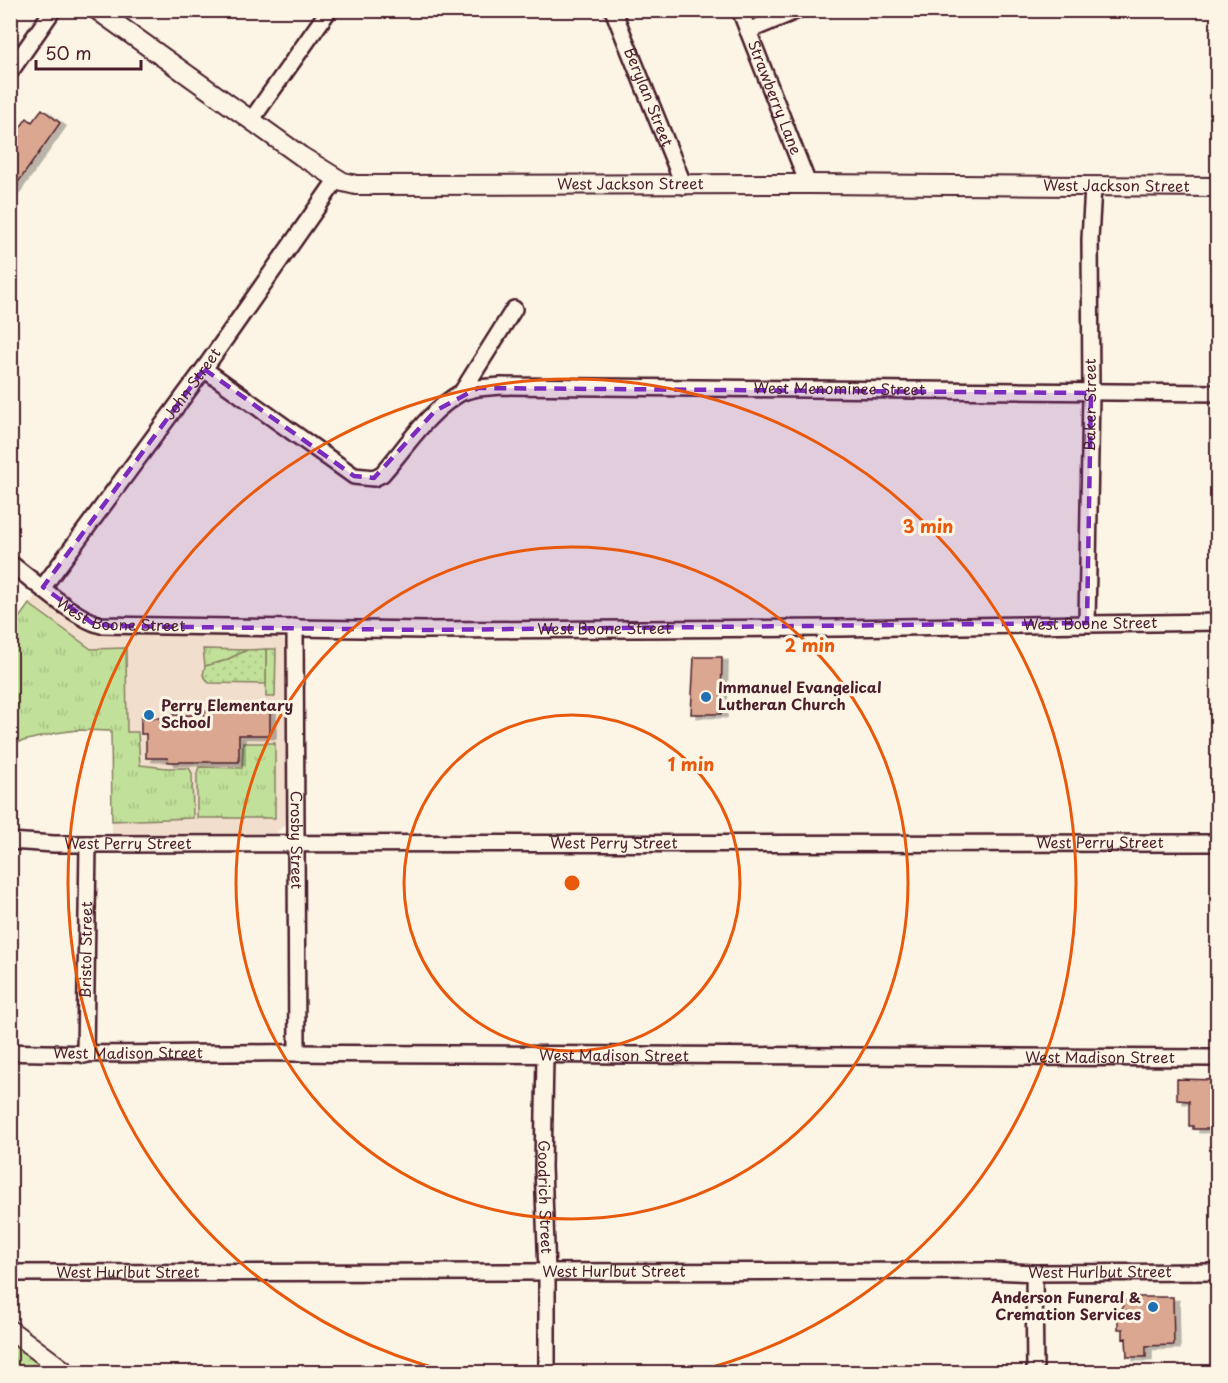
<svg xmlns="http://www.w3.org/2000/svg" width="1228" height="1383" font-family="'Playpen Sans',sans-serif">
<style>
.built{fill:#f2decc}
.grass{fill:url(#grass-tufts);stroke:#868062;stroke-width:1.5}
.park{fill:url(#park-dots);stroke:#868062;stroke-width:1.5}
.building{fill:#dba790;stroke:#4a1f2b;stroke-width:1.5;filter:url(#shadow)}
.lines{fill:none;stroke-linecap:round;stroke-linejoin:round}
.minor-casing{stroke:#4a1f2b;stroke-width:20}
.tertiary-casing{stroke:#4a1f2b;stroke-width:22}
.minor{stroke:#fcf5e5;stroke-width:15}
.tertiary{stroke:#fcf5e5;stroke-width:18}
.marked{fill:#7b2cbf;fill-opacity:0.2;stroke:#7b2cbf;stroke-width:4.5;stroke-dasharray:12 8;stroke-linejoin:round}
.ring{fill:none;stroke:#e8590c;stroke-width:3}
.poi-dot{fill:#1f6fb2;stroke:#fcf5e5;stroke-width:2}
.labels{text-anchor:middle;stroke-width:6;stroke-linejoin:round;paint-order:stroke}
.street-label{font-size:15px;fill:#4a1f2b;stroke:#fcf5e5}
.poi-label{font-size:15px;font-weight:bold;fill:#4a1f2b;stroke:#fcf5e5;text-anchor:start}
.centre{fill:#e8590c;stroke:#fcf5e5;stroke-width:3}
.ring-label{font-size:18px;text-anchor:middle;font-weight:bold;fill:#e8590c;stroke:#fcf5e5;stroke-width:6;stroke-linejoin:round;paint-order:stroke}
</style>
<defs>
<pattern id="grass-tufts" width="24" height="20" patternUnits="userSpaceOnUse" patternTransform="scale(1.5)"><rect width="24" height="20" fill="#c1e099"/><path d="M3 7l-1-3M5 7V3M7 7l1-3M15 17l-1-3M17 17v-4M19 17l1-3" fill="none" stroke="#a7c084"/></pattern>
<pattern id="park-dots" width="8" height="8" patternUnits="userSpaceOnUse" patternTransform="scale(1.5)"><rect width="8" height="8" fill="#c1e099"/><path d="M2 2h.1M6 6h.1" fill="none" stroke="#a7c084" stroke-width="1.8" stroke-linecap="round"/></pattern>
<filter id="shadow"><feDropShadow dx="6" dy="3.5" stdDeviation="0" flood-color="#0004"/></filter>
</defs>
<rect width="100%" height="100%" fill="#fcf5e5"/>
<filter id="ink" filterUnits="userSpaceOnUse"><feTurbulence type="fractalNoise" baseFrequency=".0167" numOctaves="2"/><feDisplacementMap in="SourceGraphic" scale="12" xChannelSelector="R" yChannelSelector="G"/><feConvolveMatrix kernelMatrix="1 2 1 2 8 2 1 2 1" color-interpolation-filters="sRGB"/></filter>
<g filter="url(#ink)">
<!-- built -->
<path class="built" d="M35 596 90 632 279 635 286 642V823L276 833H272L112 834 111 732 77 730 56 733 11 744V629Z"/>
<!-- grass -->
<path class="grass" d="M29 604 91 649 126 648 127 732H138L140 765 167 768H189L192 773 193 818 112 821 111 731 77 730 56 733 11 744V629Z
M203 649 247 650 224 661 205 666Z
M266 649H276L275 697H266Z
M243 743H275V818H197V773L199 767 242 768Z"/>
<!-- park -->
<path class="park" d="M266 649V684L209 683 203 675 205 666 224 661 247 650Z
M10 1330 53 1362 45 1372H11Z"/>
<!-- building -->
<path class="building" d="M42 109 60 123 10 194V149L20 136 16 133 27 118 32 122Z
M694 657H722L721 714H691Z
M222 705H270V735H239V762H168L167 758H146V734H141V718H166V715H204V711H222Z
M1177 1079 1218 1080V1129H1193V1126H1189V1101L1177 1100Z
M1135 1297H1173L1174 1345 1146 1346V1357H1127L1126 1338 1123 1339V1329H1118V1313H1122L1123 1301H1134Z"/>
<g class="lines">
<defs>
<g id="minor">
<path id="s1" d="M613 10 684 186"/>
<path id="s2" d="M740 10 808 184"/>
<path d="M748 31 798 10"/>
<path d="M10 72 53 10"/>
<path d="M252 119 329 10"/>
<path d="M204 369 354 476 374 478 382 474C407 446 428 411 462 392L514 309"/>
<path id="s3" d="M462 392 478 388 501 386 1218 393"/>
<path id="s4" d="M10 563C33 580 75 619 101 625L424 630 839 628 1218 622"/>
<path id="s5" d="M43 587 204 369 337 179"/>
<path id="s6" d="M1087 623 1091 393 1090 239 1093 187"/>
<path id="s7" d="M295 627 297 1053"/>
<path id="s8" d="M10 841 54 844 1218 843"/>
<path id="s9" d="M10 1052C108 1056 204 1052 302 1053 607 1057 912 1058 1218 1058"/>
<path id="s10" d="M85 1055 88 844"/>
<path id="s11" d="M545 1057 543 1167 547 1273V1372"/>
<path id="s12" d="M10 1273 992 1271 1034 1273 1218 1272"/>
<path d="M1034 1273 1035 1372"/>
</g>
<g id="tertiary">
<path id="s13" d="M97 10 301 156 343 182 356 185 808 184 1218 187"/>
<path d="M10 1330 66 1372"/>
</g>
</defs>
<!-- minor casing -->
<use href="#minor" class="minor-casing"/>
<!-- tertiary casing -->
<use href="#tertiary" class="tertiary-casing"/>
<!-- minor -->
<use href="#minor" class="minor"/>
<!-- tertiary -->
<use href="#tertiary" class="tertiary"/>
</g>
</g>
<!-- marked area -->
<path class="marked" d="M204 369 354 476 374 478 435 411 478 388 1091 393 1087 623 424 630 111 626 92 623 43 587Z"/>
<!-- distance rings -->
<g class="ring">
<circle cx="572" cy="883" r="168"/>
<circle cx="572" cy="883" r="336"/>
<path d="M450 1372A504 504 0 1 1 694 1372"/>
</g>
<!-- markers -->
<g class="poi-dot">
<circle cx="706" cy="697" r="6"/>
<circle cx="149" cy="715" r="6"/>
<circle cx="1153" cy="1307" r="6"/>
</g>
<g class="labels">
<!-- street labels -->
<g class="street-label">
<text dy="5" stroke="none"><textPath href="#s2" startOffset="94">Strawberry Lane</textPath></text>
<text dy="5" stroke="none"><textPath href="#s1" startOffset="94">Berylan Street</textPath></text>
<text dy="5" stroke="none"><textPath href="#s13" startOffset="588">West Jackson Street</textPath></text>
<text dy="5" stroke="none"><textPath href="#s13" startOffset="1074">West Jackson Street</textPath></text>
<text dy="5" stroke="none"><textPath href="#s5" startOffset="252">John Street</textPath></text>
<text dy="5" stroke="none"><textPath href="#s3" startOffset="378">West Menominee Street</textPath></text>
<text dy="5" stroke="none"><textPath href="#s6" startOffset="218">Baker Street</textPath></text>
<text dy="5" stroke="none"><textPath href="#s4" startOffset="128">West Boone Street</textPath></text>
<text dy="5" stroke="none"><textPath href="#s4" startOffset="1100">West Boone Street</textPath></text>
<text dy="5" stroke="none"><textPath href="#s4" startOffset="614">West Boone Street</textPath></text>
<text dy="5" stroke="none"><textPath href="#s7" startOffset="213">Crosby Street</textPath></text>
<text dy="5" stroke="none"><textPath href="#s8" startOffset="118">West Perry Street</textPath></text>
<text dy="5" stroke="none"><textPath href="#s8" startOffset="604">West Perry Street</textPath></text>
<text dy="5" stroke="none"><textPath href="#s8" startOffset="1090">West Perry Street</textPath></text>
<text dy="5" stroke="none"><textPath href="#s10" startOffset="105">Bristol Street</textPath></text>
<text dy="5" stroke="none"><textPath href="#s9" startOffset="118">West Madison Street</textPath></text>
<text dy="5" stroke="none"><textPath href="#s9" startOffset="604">West Madison Street</textPath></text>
<text dy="5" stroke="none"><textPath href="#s9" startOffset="1090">West Madison Street</textPath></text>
<text dy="5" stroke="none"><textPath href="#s11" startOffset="140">Goodrich Street</textPath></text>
<text dy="5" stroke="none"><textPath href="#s12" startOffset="604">West Hurlbut Street</textPath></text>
<text dy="5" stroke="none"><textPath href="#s12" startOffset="1090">West Hurlbut Street</textPath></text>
<text dy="5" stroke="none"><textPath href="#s12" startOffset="118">West Hurlbut Street</textPath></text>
</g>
<!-- poi labels -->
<g class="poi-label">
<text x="718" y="693">Immanuel Evangelical<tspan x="718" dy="17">Lutheran Church</tspan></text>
<text x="161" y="711">Perry Elementary<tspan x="161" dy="17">School</tspan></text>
<text x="1141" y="1303" text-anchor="end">Anderson Funeral &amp;<tspan x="1141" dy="17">Cremation Services</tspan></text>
</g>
</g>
<circle cx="572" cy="883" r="9" class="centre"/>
<g class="ring-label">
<text x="928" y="533">3 min</text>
<text x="810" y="652">2 min</text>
<text x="691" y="771">1 min</text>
</g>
<!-- margin -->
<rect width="1228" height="1383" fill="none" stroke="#fcf5e5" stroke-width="36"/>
<rect x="18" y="18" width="1192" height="1347" fill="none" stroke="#4a1f2b" stroke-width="2" filter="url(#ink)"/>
<!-- scale -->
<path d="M36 60v9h105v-9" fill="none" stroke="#4a1f2b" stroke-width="3"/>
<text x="45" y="60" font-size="18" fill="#4a1f2b" stroke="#fcf5e5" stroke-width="4.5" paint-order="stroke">50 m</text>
</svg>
